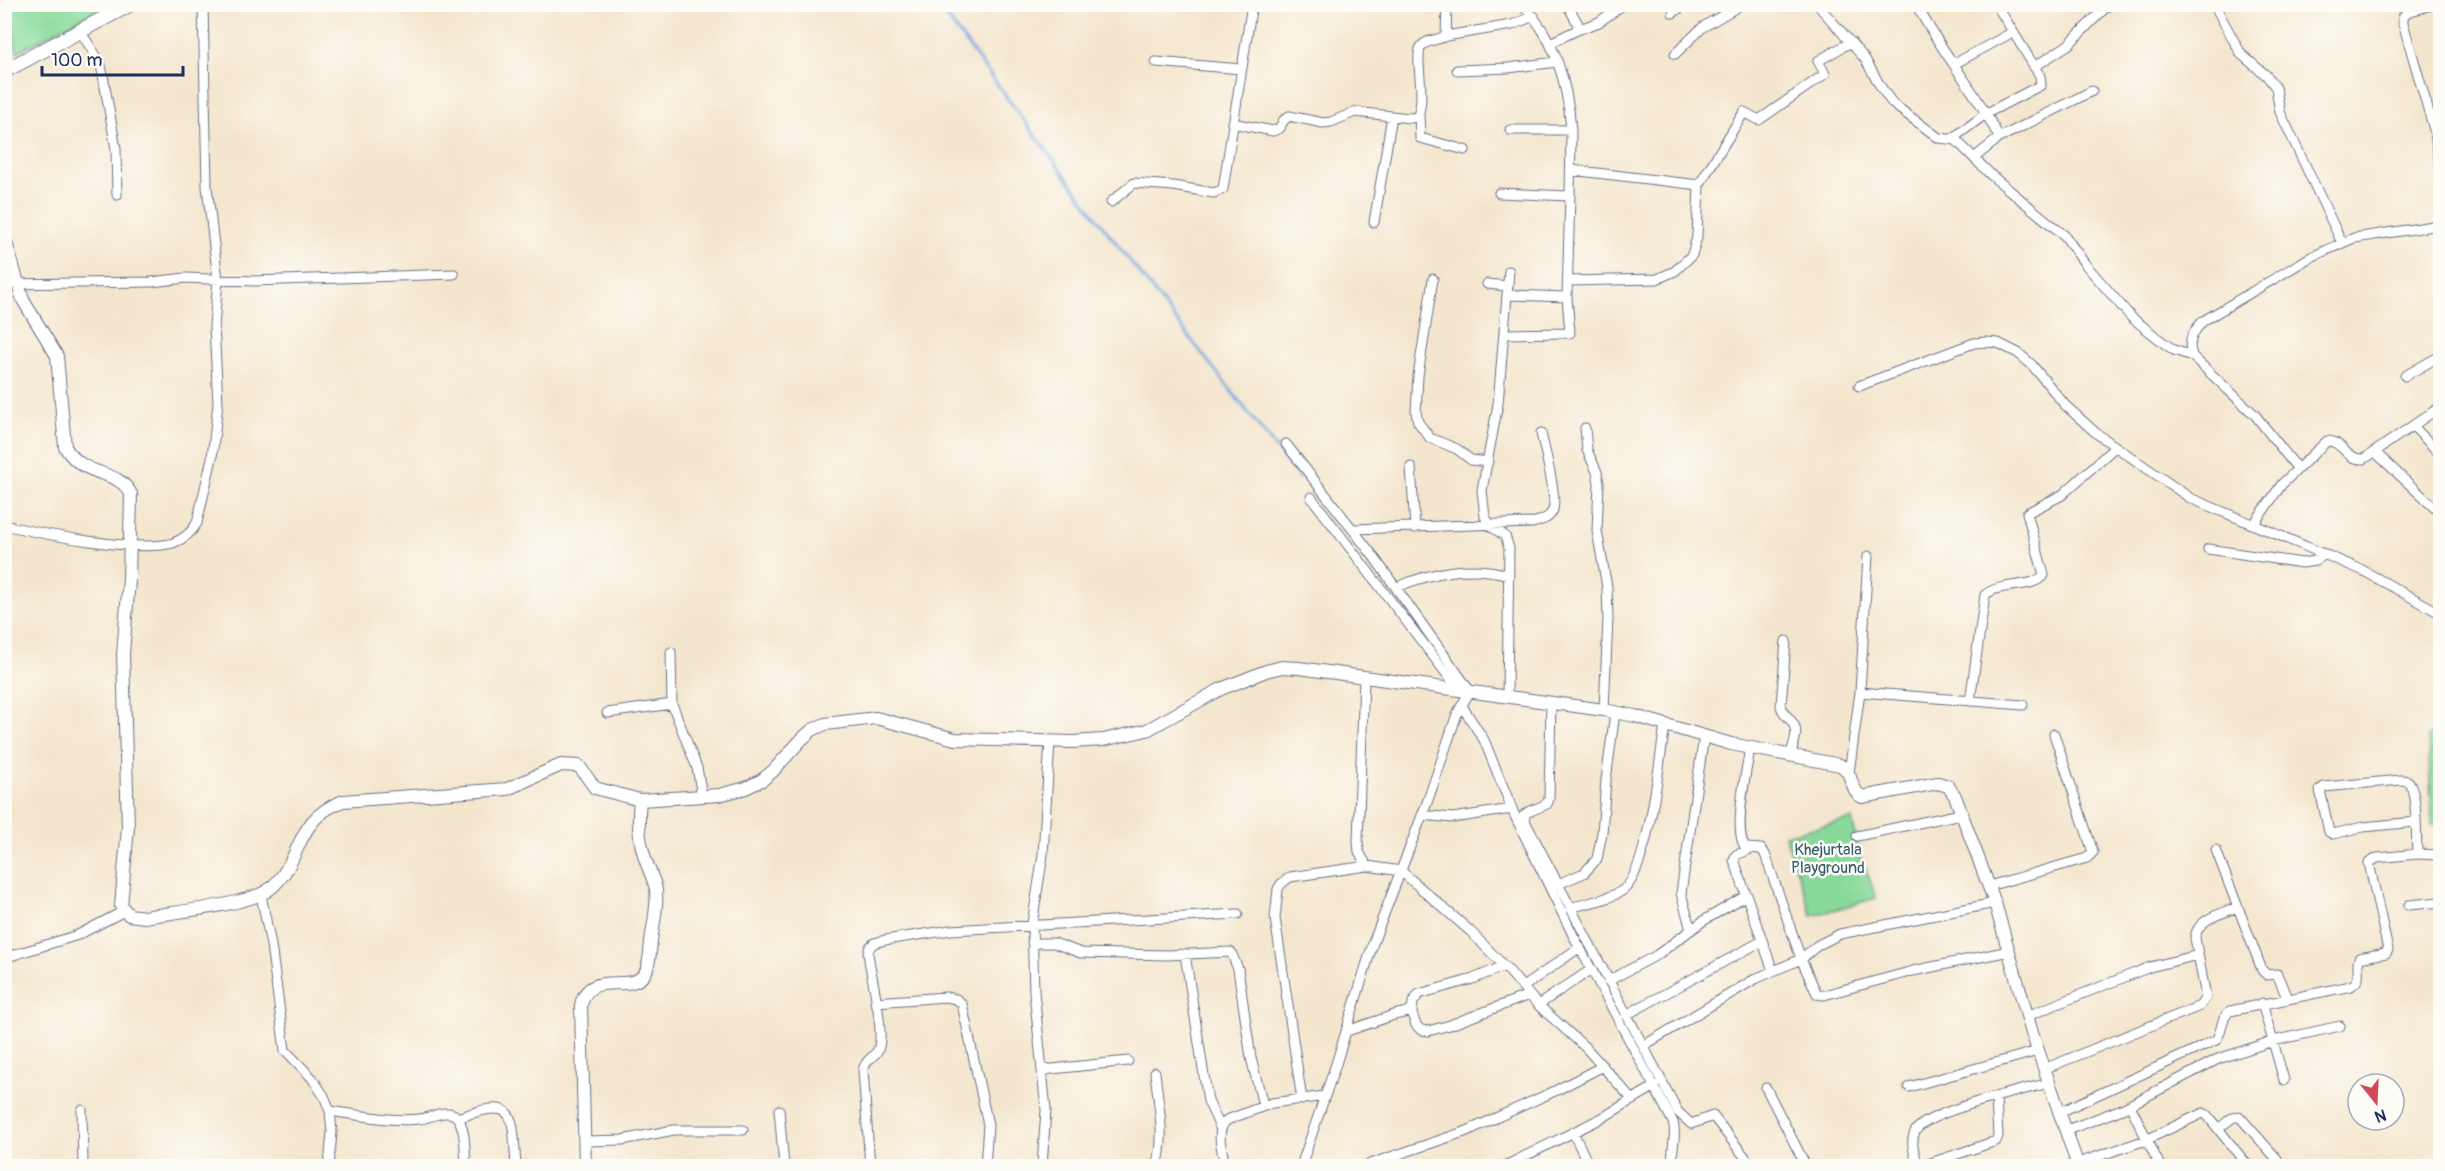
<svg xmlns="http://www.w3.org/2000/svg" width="2445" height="1171" font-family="Pangolin,sans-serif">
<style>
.green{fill:#88da9b;stroke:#52847c;stroke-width:1.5}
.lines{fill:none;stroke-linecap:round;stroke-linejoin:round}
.stream{stroke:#70a6de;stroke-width:3}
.street-casing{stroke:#676f85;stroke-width:11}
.secondary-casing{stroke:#676f85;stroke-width:14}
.primary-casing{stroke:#676f85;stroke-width:16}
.street{stroke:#fff;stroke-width:9}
.secondary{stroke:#fff;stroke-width:12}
.primary{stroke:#fff;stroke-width:14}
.labels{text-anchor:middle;stroke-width:5;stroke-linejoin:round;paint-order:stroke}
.park-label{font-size:16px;fill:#365a6d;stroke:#fdfcf7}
</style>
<rect width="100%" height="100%" fill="#fdfcf7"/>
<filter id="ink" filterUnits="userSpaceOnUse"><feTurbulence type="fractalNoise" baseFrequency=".0167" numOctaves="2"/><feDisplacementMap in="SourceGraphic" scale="12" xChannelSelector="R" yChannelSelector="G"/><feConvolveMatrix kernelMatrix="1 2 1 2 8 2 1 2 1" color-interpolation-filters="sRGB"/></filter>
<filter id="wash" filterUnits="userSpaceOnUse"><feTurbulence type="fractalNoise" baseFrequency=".008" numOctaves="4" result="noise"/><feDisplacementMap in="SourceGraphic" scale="24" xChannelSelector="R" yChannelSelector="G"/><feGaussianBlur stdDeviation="1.35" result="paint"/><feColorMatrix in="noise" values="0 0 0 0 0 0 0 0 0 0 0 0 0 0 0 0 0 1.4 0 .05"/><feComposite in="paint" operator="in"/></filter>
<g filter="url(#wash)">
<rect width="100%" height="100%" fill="#f4e6ce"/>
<!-- green -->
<path class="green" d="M104 5V6L17 52 7 5Z
M2428 735H2440V826L2432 825Z
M1852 819 1861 861 1865 866 1876 898 1812 916 1785 835Z"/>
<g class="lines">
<!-- stream -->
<path class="stream" d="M937 4 1109 234 1299 478"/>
</g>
</g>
<g filter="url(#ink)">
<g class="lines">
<defs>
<path id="street" d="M1817 4 1865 59 1882 89 1893 104 1939 138 1956 140 1991 175 2065 236 2085 264 2131 317 2164 343 2174 350 2192 356
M1916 4C1940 51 1976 90 1999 138L1974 158
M2214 4 2241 54 2267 76 2276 88 2280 112 2342 243
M2435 4 2407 12 2403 17V23L2435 133 2440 167
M1673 13 1685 4
M1577 30 1599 22 1624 4
M80 31 100 62 102 70 116 149 117 195
M1446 36 1512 25 1534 16
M1550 43 1577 30 1578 24 1567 4
M1675 54 1703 27 1742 4
M1156 62 1241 69
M1954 64 2013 32
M2034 67 2068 45 2109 4
M1457 70 1508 68 1557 62
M1419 114 1420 138 1465 150
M1232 123 1273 131 1280 128 1283 121 1289 116 1323 123 1331 122 1355 112 1410 118 1417 117C1427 98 1414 57 1421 47 1425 40 1439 40 1446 36L1447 4
M1510 130H1571C1568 86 1555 35 1521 4
M1999 138 2092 91
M1952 139 1987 113 2041 85 2040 76 1996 4
M1571 170 1699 185
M1499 193 1570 196 1571 130
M1111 202 1134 183 1173 186 1214 193 1223 189 1252 4
M1374 222 1392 116
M1433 279 1418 376 1416 412 1418 422 1430 438 1457 449 1471 460 1488 462
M1569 281 1657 279 1675 271 1692 255 1697 237 1699 185 1744 112 1759 120 1825 74 1818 61 1851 42
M4 284 151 282 186 278 254 281 454 274
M1487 284 1508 286
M1507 295 1567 297
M1505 334 1570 333 1567 297 1570 196
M2405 376 2440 356
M1859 386 1974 343 1986 342 1998 343 2018 353 2032 365 2065 405 2096 433 2190 498 2362 570 2440 613
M2413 426 2440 454
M1585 428 1587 450 1597 472 1599 483 1597 531 1607 587 1608 619 1604 710
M1286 444 1371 553 1470 691 1457 714 1428 800 1373 943 1336 1064 1301 1166
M2376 453 2440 513
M1411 467 1415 528
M2297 468 2255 415 2192 356C2187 340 2193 332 2203 321L2309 258 2354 238 2440 225
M1311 497 1459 690
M2254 524 2282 484 2327 441C2344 441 2344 460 2364 459L2440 407
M4 525C43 534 137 553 173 543 184 539 192 532 197 523L212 458 218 403 214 326 218 280 207 186 203 4
M1353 529 1532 523C1539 521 1549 519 1552 512 1559 501 1544 448 1541 433
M2208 549 2302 563 2315 561 2325 554
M1397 587C1433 572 1470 564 1509 575
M1786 641 1781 706C1783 715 1788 715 1792 722 1800 731 1793 746 1790 756
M671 652 672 704 697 768 702 796
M1364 679 1358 841 1359 852 1367 866 1401 871 1470 931 1509 971 1538 1005 1586 1048 1633 1100
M1860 692 2023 705
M1507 697 1509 548 1505 536 1492 527 1485 517 1482 490 1498 404 1509 271
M1970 701 1985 595C2001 581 2031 590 2044 575L2027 513 2062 495 2115 447
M1551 703 1549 799 1547 804 1528 812 1524 815 1526 823 1678 1112 1691 1124 1713 1116 1752 1166
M1462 706 1484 740 1515 816 1573 935 1673 1122C1678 1138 1669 1151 1674 1166
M607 713 672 704
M1750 748C1747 768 1732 834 1746 848L1761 849 1765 854 1801 959 1817 994 1824 995 1913 971 2009 951
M1849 773 1860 692 1868 556
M1422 815 1453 818 1512 809
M1857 836 1961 814
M1751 849 1736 855 1734 860 1773 971
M2216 850 2262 970 2267 975 2277 974 2287 998
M2417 854 2440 855
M1558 884 1584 873 1597 859 1602 833 1606 780 1615 713
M1989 886 2087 858 2093 852 2054 734
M261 895 271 945 285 1050 312 1078 324 1096 330 1111 332 1132 329 1166
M2409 905 2440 902
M1570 908C1586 903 1609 900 1623 890 1648 873 1660 757 1665 725
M1691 930 1681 893 1704 736
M1032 943H1054L1081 953 1167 955 1231 952 1238 969 1251 1058 1263 1105
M1185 954 1208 1101 1220 1127
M4 958 78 935 124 911
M1608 981 1657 955 1703 921 1747 895
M1523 987 1580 947
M875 1002 946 997 956 999 962 1004 988 1125 985 1166
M2262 1003 2284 1080
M1538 1005 1592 969
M1412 1014 1413 1002 1419 994 1473 979 1504 966
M1626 1015 1762 941
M2027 1016 2150 967 2198 955
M1347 1031 1394 1015 1408 1012 1412 1014 1416 1025 1421 1030 1428 1031 1450 1025 1529 995
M1643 1046 1755 979 1801 959 1818 945 1840 934 1995 903
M2044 1069 2200 1006 2206 997 2195 938C2197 918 2222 914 2238 907
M1043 1070 1128 1061
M1155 1072C1158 1103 1166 1136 1157 1166
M1909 1087 2038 1051
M1766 1088 1806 1166
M1302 1100 1275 918 1278 889 1281 884 1290 877 1367 866
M2130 1105 2160 1166
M82 1110 83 1166
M779 1110 784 1166
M330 1111C359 1115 391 1122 420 1119 430 1118 447 1108 456 1116 466 1126 465 1153 466 1166
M2058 1113 2216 1040C2223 1031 2220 1018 2230 1011L2351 986C2364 978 2355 970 2359 958L2386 953 2388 950 2369 863 2377 858 2417 854C2416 839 2418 791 2408 781L2401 780 2324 787 2320 790 2329 832 2333 834 2363 827 2415 822
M458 1118C518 1096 512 1114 516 1166
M2218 1129 2232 1118 2239 1116 2277 1159 2279 1166
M2067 1130 2122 1109 2218 1059 2273 1041 2340 1026
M1573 1132 1589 1166
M585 1141 622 1140 674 1130H743
M1370 1164 1467 1131 1555 1091 1603 1066
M870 1166 863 1070C866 1057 877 1057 879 1047 884 1025 871 977 868 953L870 947 874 943 885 940 951 930 1238 914
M1042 1166 1046 1110 1034 992 1032 924 1043 855 1050 741
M1225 1166C1223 1151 1214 1131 1227 1120L1272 1103 1325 1096
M1505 1166 1602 1118 1655 1086
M1918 1166C1915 1155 1909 1141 1916 1130 1931 1110 2021 1091 2048 1083
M1922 1166 1996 1141 1998 1136 1996 1098
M2069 1166 2146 1140 2203 1113 2207 1115 2248 1166"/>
<path id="secondary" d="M4 236 23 300 57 356 65 447C85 480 117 467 131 494L129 580 123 654 128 827 121 906 129 915 145 917C174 912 252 905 271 888 304 859 293 820 343 801L507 789 561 765 579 766 595 788 640 800 719 795 746 788 762 780 773 771 802 739 812 730 825 724 876 718 955 739 1073 742 1103 740 1147 730 1221 689 1266 671 1282 667 1299 668 1604 710 1635 716 1731 744 1840 765C1854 772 1849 790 1862 797L1938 783 1948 786 1955 796 1995 903 2032 1033 2078 1166
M585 1166 581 1005C589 967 631 996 645 973 650 965 650 951 651 941 653 925 658 907 656 890 654 878 647 867 644 855 638 837 638 819 640 800"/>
<path id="primary" d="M4 71 131 4"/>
</defs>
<!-- street casing -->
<use href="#street" class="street-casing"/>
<!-- secondary casing -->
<use href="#secondary" class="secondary-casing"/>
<!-- primary casing -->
<use href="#primary" class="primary-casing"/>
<!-- street -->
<use href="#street" class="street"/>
<!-- secondary -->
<use href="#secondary" class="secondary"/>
<!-- primary -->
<use href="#primary" class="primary"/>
</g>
</g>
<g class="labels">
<!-- park labels -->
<g class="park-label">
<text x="1828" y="855">Khejurtala<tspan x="1828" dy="18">Playground</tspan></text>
</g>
</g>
<!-- margin -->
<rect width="2445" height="1171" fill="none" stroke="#fdfcf7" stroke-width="24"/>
<!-- north arrow -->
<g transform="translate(2376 1102) rotate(162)"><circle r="28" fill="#fdfcf7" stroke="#a3aaba" stroke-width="1.5"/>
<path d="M0-4.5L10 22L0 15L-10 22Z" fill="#d1495b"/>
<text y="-9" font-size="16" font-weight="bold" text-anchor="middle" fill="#1b2f5e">N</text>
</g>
<!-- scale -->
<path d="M42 66v9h141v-9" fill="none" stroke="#1b2f5e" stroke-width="3"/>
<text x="51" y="66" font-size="18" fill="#1b2f5e" stroke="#fdfcf7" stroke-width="4.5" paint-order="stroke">100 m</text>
</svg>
